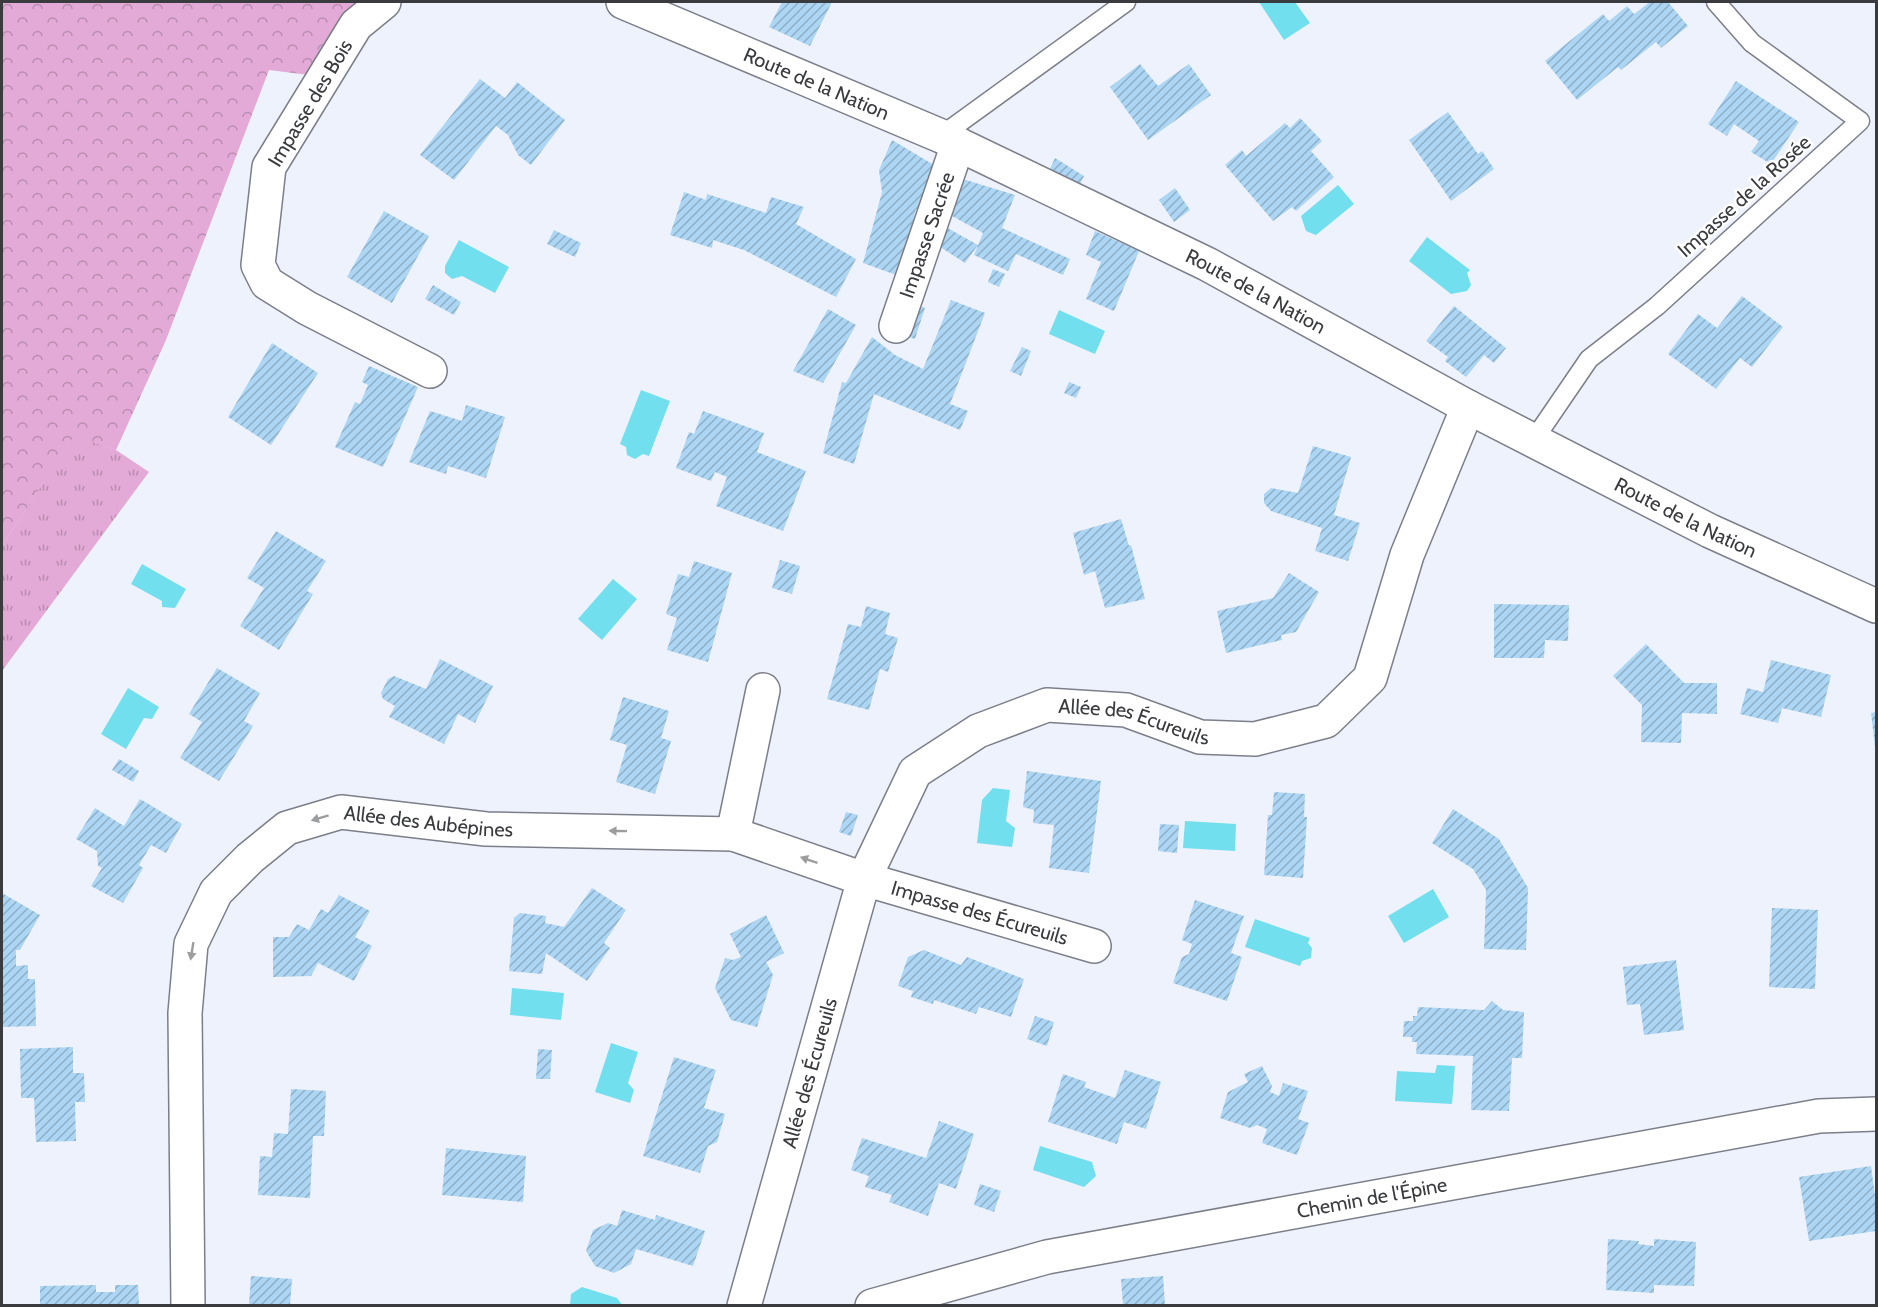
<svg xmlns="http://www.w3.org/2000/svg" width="1878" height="1307" font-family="Cabin,sans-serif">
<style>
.grass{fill:url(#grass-tufts)}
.forest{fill:url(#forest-crowns)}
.water{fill:#72dfee}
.building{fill:url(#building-hatch)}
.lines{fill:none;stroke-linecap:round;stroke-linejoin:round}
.lane-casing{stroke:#7c7f89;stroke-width:21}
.street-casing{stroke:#7c7f89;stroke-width:36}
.lane{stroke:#fff;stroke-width:18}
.street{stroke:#fff;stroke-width:33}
.oneway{fill:#9c9d9f}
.labels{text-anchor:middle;stroke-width:5;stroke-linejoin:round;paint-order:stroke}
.street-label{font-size:20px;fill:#393b3f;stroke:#fff}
</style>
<defs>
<pattern id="grass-tufts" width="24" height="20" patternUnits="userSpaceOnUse" patternTransform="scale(1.5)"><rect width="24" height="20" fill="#e3aad7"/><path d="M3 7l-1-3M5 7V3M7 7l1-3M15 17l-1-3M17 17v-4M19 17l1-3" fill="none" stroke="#b98cb0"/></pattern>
<pattern id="forest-crowns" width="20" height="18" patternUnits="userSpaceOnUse" patternTransform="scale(1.5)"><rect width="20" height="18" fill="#e3aad7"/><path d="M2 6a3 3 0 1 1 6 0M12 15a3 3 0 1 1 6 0" fill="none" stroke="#b98cb0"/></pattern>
<pattern id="building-hatch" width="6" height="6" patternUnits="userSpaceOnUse" patternTransform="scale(1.5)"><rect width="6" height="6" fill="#acd6f4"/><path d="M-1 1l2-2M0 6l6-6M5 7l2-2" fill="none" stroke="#8dafc7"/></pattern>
</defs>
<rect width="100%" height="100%" fill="#eef2fd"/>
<!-- grass -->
<path class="grass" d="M74 435 116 450 149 472 2 671V546Z"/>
<!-- forest -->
<path class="forest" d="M2 2H388L333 78 269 70 166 340 116 450 74 436 2 546Z"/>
<!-- water -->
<path class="water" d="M1259 2H1295L1310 23 1284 40Z
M1338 185 1354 204 1316 235 1306 231 1301 216Z
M1427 237 1470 270 1467 273 1471 285 1467 291 1451 294 1409 261Z
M459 240 509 267 495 293 462 276 452 279 445 273V266Z
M1059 310 1105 331 1095 354 1049 334Z
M641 390 670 401 649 456 643 454 635 459 627 455 626 447 620 444Z
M142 564 186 589 175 608 162 607V601L131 584Z
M613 579 637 599 602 640 578 619Z
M128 688 159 707 152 719 144 718 126 749 101 734Z
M993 788 1010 790 1006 821 1015 828 1012 847 977 843 982 800Z
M1185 821 1236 824 1235 851 1183 848Z
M1433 889 1449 917 1404 943 1388 916Z
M1255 919 1310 938 1308 943 1312 948 1311 958 1302 961 1300 966 1245 947Z
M512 988 564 993 561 1020 510 1015Z
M611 1043 638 1052 628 1083 634 1090 630 1103 595 1092Z
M1437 1065 1455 1066 1452 1104 1395 1101 1397 1071 1435 1073Z
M1040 1146 1092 1162 1096 1176 1084 1187 1033 1170Z
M582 1287 617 1298 622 1305H570L571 1294Z"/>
<!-- building -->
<path class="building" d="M782 2H832L810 46 769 27Z
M1650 2H1668L1688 26 1661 48 1656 42 1621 70 1618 67 1577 100 1545 61 1603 14 1609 21 1627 6 1634 14Z
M1140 64 1158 86 1189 64 1211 95 1148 140 1110 87Z
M480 79 505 98 517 82 565 120 531 165 518 155 508 135 496 126 454 180 420 155Z
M1736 81 1799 122 1771 164 1751 152 1759 141 1734 124 1727 136 1708 124Z
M1448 112 1478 154 1482 151 1494 169 1451 201 1409 140Z
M1300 118 1322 141 1311 151 1334 177 1296 211 1292 207 1273 221 1225 165 1242 150 1246 156 1285 123 1290 128Z
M892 140 939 168 921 211 916 209 899 276 863 263 882 192 879 170Z
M1055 158 1084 176 1078 188 1048 173Z
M953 176 1015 195 1002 228 1070 259 1063 275 1016 254 1008 271 974 255 983 233 943 211Z
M1175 188 1190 210 1174 222 1159 200Z
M684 192 706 200 707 194 766 213 771 197 804 207 796 224 856 259 836 297 744 250 713 240 712 248 670 235Z
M384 211 429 236 392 303 347 277Z
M944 226 978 245 965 263 934 243Z
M554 230 581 243 575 257 547 244Z
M1095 231 1139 251 1114 311 1086 299 1101 262 1086 255Z
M993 269 1005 274 999 287 988 282Z
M433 285 461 302 454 315 425 299Z
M1742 296 1783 327 1752 367 1740 358 1716 389 1668 354 1698 314 1717 328Z
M951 300 985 313 950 404 968 411 960 430 874 394 854 464 823 453 842 382 846 383 872 337 895 355 923 369Z
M914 304 925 308 915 339 903 335Z
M1454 306 1506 348 1494 363 1484 355 1466 377 1445 361 1448 357 1426 341Z
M828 309 856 325 823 383 793 371Z
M272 343 318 373 271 445 228 417Z
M1022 347 1031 351 1021 376 1010 371Z
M369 366 418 387 383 467 335 447 355 402 360 404 368 385 362 382Z
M1069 382 1081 387 1076 398 1064 393Z
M466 405 505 417 486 478 448 466 446 474 409 462 430 411 462 421Z
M703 411 764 433 757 452 806 471 783 531 716 506 727 477 715 472 711 481 676 468 689 432 694 434Z
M1313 446 1351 457 1334 515 1360 523 1348 561 1315 551 1322 528 1271 511 1264 503V494L1271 488 1298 493Z
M1121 519 1129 546 1131 545 1145 599 1105 608 1095 571 1084 575 1073 533Z
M276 531 326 561 307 591 313 594 279 650 240 626 264 588 247 578Z
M780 560 800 566 792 594 772 588Z
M694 561 732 573 708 662 667 650 677 618 666 614 678 574 689 577Z
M1289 573 1319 592 1296 632 1281 635 1282 640 1226 653 1217 611 1273 598Z
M1494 604 1569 605 1568 641 1545 640 1544 658H1494Z
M866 606 890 613 885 634 898 638 888 672 880 669 869 710 827 699 848 624 861 627Z
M1646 644 1684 683H1717V714L1682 713 1681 743 1641 742 1642 705 1613 676Z
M440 659 493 686 475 723 458 714 444 744 389 717 395 706 383 699 381 693 388 679 394 676 426 689Z
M1771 660 1831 675 1821 717 1782 708 1778 723 1740 714 1747 688 1763 692Z
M217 668 260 693 244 721 253 726 219 781 180 758 202 722 189 714Z
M623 697 669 711 661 738 671 741 655 794 616 782 627 745 610 740Z
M1876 712V747H1875L1871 713Z
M119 759 139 771 133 782 112 770Z
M1027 771 1101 781 1089 873 1049 868 1054 825 1033 823 1034 810 1023 807Z
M1274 792 1305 794 1304 817H1307L1303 878 1264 875 1268 815H1272Z
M140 799 182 824 166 853 151 845 139 865 143 868 123 903 91 886 102 868 98 866 97 851 76 839 95 808 124 826Z
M1453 809 1499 839 1528 888 1526 950 1484 949 1486 890 1473 869 1432 843Z
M846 812 858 815 851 836 839 832Z
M1160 824 1179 825 1177 853 1158 851Z
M592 888 626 910 604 943 610 948 587 981 546 953 542 974 509 971 514 918 520 913 546 916 545 923 564 927Z
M2 893 40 915 20 950H16V966L28 965V979H35L36 1026 2 1027Z
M339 895 370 911 355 937 372 946 354 981 318 963 311 976 273 977V937H289L297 924 309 930 321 909 328 913Z
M1195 900 1244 916 1231 953 1242 957 1227 1001 1173 983 1182 957 1189 954 1192 944 1182 940Z
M1772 908 1818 910 1815 989 1769 987Z
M766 915 784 953 766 962 773 975 757 1027 731 1020 715 988 725 958 733 960 741 957 730 934Z
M924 950 961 965 967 957 1024 979 1011 1017 979 1007 976 1014 934 1000 933 1004 911 997 913 991 898 986 908 957Z
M1676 960 1684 1030 1644 1035 1640 1004 1627 1005 1623 967Z
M1492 1001 1503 1010 1524 1012 1522 1058H1512L1509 1111 1471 1110 1473 1056 1416 1054 1417 1042H1412V1037H1403L1404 1021H1413V1016H1417L1418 1007 1484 1010Z
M1035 1016 1054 1022 1047 1046 1027 1039Z
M73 1047V1073H84L85 1102H75L76 1141 36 1142 34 1098H21L20 1049Z
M538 1049 552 1050 550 1079H536Z
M674 1057 716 1070 704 1108 725 1114 717 1142 708 1146 700 1173 643 1156Z
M1262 1066 1272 1086 1270 1092 1279 1096 1283 1083 1308 1091 1298 1119 1309 1123 1297 1155 1262 1143 1267 1129 1257 1125 1250 1128 1220 1118 1228 1092 1248 1082 1244 1074Z
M1125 1070 1161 1082 1146 1129 1124 1122 1117 1144 1048 1122 1063 1074 1086 1082 1084 1087 1115 1098Z
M291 1089 326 1091 324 1136H313L310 1198 258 1195 260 1156 272 1157 274 1133 288 1134Z
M939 1121 974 1134 956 1189 939 1183 928 1216 889 1202 892 1195 865 1187 869 1176 851 1170 862 1138 926 1158Z
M446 1148 526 1156 523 1202 442 1195Z
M1871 1166 1876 1203V1231L1809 1241 1799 1177Z
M980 1184 1001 1191 994 1212 974 1205Z
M622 1210 655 1220 656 1215 705 1231 693 1266 636 1249 631 1264 614 1273 595 1266 586 1251 593 1230 608 1223 617 1226Z
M1608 1239 1639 1241 1638 1244 1654 1246V1239L1696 1242 1694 1286 1654 1285V1293L1606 1290Z
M251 1276 292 1279 290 1305H249Z
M1163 1276 1165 1305H1123L1121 1279Z
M96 1285V1292H115V1285H138L139 1305H40V1286Z"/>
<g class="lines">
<defs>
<path id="lane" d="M941 136 1126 2
M1533 441 1589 359 1657 306 1860 121 1752 43 1716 2"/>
<g id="street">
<path d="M384 2 356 25 269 167 258 265 267 283 307 308 430 371"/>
<path id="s1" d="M623 2 941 136 1207 264 1468 407 1710 531 1876 606"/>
<path id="s2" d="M896 326 958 144"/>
<path d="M733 834 763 690"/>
<path id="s3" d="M188 1306 185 1013 191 944 216 892 250 858 287 828 341 812 486 829 733 834 864 879 1094 946"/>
<path id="s4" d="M744 1306 864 879 915 772 978 731 1047 705 1126 710 1200 737 1255 739 1326 721 1370 678 1407 555 1468 407"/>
<path id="s5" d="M872 1306 1047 1257 1819 1116 1876 1114"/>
</g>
</defs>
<!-- lane casing -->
<use href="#lane" class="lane-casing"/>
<!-- street casing -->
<use href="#street" class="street-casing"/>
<!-- lane -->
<use href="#lane" class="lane"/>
<!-- street -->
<use href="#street" class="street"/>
</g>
<!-- one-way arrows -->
<defs><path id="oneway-solid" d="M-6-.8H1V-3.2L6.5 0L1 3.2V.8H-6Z" transform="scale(1.5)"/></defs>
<g class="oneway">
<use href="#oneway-solid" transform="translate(320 818) rotate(163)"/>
<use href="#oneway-solid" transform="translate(618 831) rotate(-179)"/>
<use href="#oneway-solid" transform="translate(809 860) rotate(-161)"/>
<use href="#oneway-solid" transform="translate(192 951) rotate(99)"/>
</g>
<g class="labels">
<!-- street labels -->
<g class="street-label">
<text dy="7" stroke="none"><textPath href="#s1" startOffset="210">Route de la Nation</textPath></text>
<text transform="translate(310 103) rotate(-59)" y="7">Impasse des Bois</text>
<text transform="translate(1744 196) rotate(-42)" y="7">Impasse de la Rosée</text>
<text dy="7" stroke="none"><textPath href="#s2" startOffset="96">Impasse Sacrée</textPath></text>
<text dy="7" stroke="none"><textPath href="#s1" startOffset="696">Route de la Nation</textPath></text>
<text dy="7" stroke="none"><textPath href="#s1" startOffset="1182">Route de la Nation</textPath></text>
<text dy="7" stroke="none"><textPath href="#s4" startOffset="800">Allée des Écureuils</textPath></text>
<text dy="7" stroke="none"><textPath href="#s3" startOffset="660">Allée des Aubépines</textPath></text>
<text dy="7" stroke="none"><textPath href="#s3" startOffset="1224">Impasse des Écureuils</textPath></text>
<text dy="7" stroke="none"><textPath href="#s4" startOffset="242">Allée des Écureuils</textPath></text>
<text dy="7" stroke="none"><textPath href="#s5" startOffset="512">Chemin de l'Épine</textPath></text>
</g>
</g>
<!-- border -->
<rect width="1878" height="1307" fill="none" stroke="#393b3f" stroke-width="6"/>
</svg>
